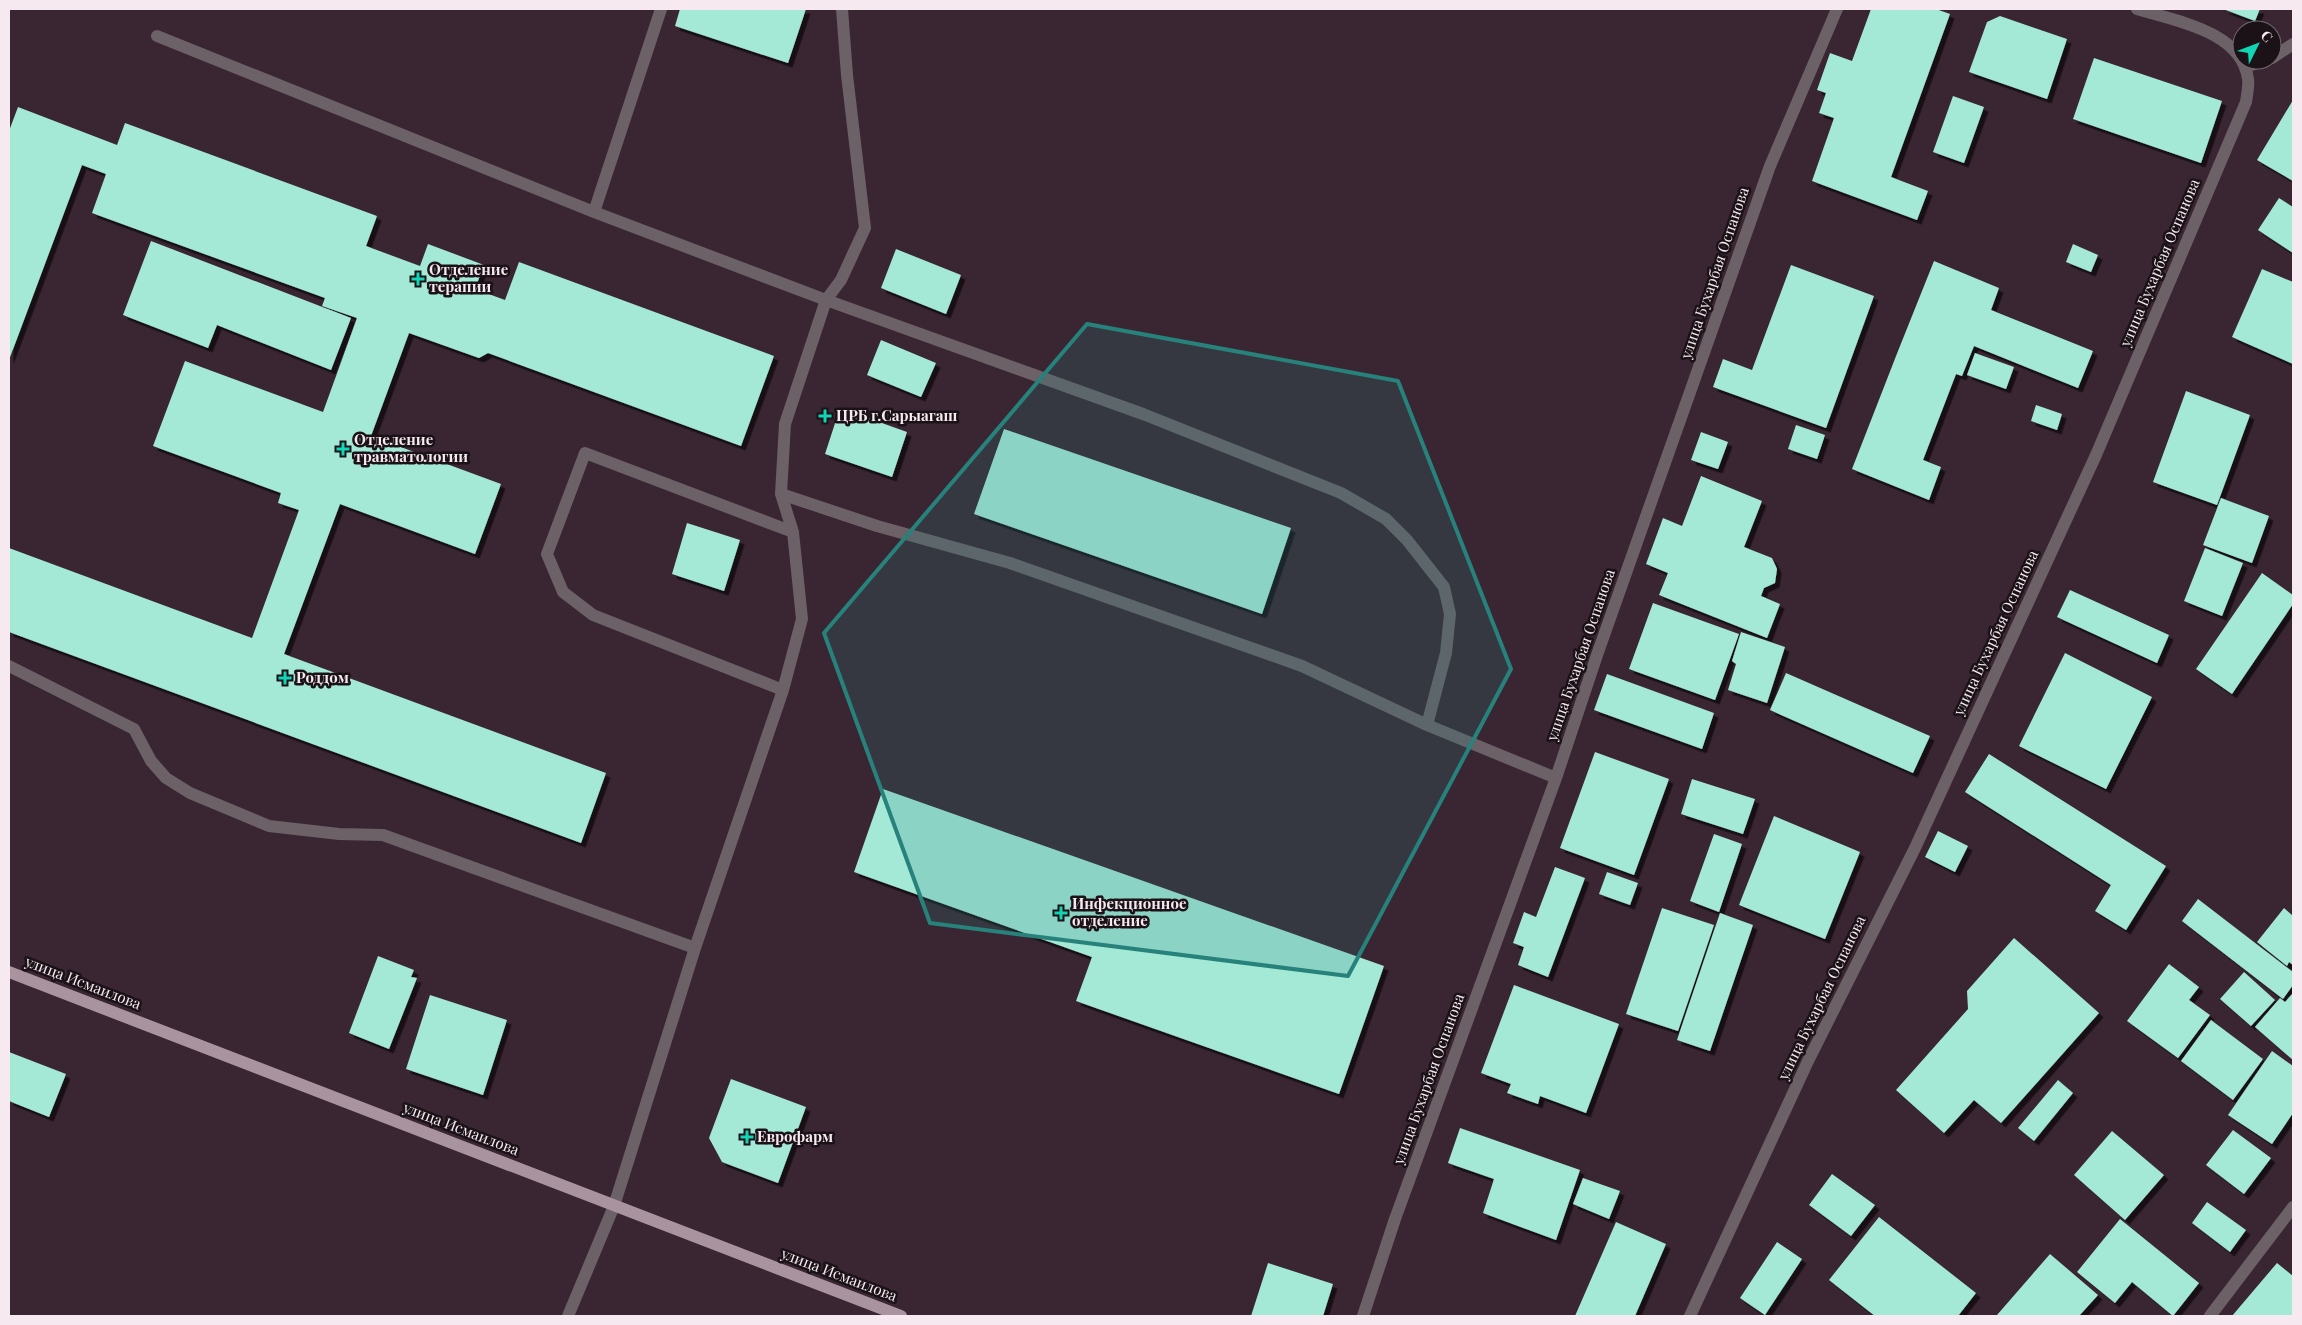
<svg xmlns="http://www.w3.org/2000/svg" width="2302" height="1325" font-family="'Playfair Display',serif">
<style>
.building{fill:#a4e8d6;filter:url(#shadow)}
.lines{fill:none;stroke-linecap:round;stroke-linejoin:round}
.minor{stroke:#6b6167;stroke-width:12}
.major{stroke:#a8939f;stroke-width:12}
.marked{fill:#26827b;fill-opacity:0.2;stroke:#26827b;stroke-width:4;stroke-linejoin:round}
.poi-dot{fill:#11d5b4;stroke:#1b1218;stroke-width:2}
.labels{text-anchor:middle;stroke-width:5;stroke-linejoin:round;paint-order:stroke}
.street-label{font-size:15px;fill:#f6e9f0;stroke:#1b1218}
.poi-label{font-size:15px;font-weight:bold;fill:#f6e9f0;stroke:#1b1218;text-anchor:start}
</style>
<defs>
<filter id="shadow"><feDropShadow dx="4.5" dy="4.5" stdDeviation="0" flood-color="#0009"/></filter>
</defs>
<rect width="100%" height="100%" fill="#392632"/>
<!-- building -->
<path class="building" d="M680 9H806L788 63 675 26Z
M1871 9H1936L1950 14 1891 177 1928 191 1917 220 1812 181 1834 118 1819 113 1826 93 1817 90 1830 53 1852 61Z
M2223 9H2260L2255 21Z
M2000 16 2067 39 2047 99 1969 72 1987 22Z
M2094 58 2222 101 2201 163 2073 119Z
M1953 96 1984 107 1964 163 1933 152Z
M2293 100V181L2257 160Z
M18 107 117 145 125 123 377 216 366 246 420 266 428 244 484 265 475 289 505 300 519 262 774 356 741 446 488 353 479 358 409 333 371 436 501 484 475 554 340 504 284 654 606 773 581 843 9 632V548L252 638 299 510 278 503 281 493 153 446 185 361 323 412 357 318 322 306 325 298 92 213 106 174 82 165 9 360V131Z
M2279 198 2293 207V253L2258 230Z
M151 241 351 318 331 370 217 325 208 348 123 315Z
M2073 244 2098 255 2091 272 2066 262Z
M896 249 961 275 946 314 881 288Z
M1934 261 1999 288 1991 310 2093 351 2078 388 1974 346 1962 376 1956 374 1923 460 1941 467 1929 500 1852 469 1898 351 1909 355 1898 351Z
M1791 265 1874 296 1826 428 1713 387 1723 359 1752 370Z
M2262 269 2293 282V364L2232 337Z
M881 340 936 363 921 397 867 375Z
M1975 353 2014 367 2006 389 1967 375Z
M2186 391 2250 415 2217 505 2153 482Z
M2036 405 2062 414 2057 430 2031 421Z
M840 408 907 432 892 477 825 454Z
M1796 425 1825 435 1817 459 1788 449Z
M1004 429 1291 528 1262 614 974 514Z
M1701 432 1728 442 1718 469 1691 460Z
M1701 476 1762 501 1744 547 1772 558 1777 569 1775 583 1764 588 1761 596 1780 604 1767 638 1659 595 1668 573 1646 564 1663 518 1682 526Z
M2221 498 2269 516 2252 563 2203 545Z
M687 523 740 540 724 591 672 574Z
M2205 548 2243 563 2222 616 2184 601Z
M2262 573 2293 595V604L2232 694 2196 669Z
M2070 590 2169 635 2157 663 2057 617Z
M1653 603 1739 634 1715 700 1629 669Z
M1741 632 1785 647 1767 703 1728 690 1736 664 1732 661Z
M2065 653 2152 697 2106 789 2019 746Z
M1786 673 1930 736 1913 773 1770 710Z
M1607 674 1714 713 1702 749 1594 710Z
M1595 752 1669 779 1634 875 1560 848Z
M1989 754 2166 866 2126 930 2095 911 2111 885 1965 792Z
M1692 779 1755 799 1743 834 1681 814Z
M883 789 1384 966 1339 1094 1076 1001 1092 957 854 872Z
M1774 816 1860 852 1825 939 1739 905Z
M1938 831 1968 846 1955 872 1925 857Z
M1714 834 1742 844 1719 912 1690 901Z
M1555 867 1585 878 1548 977 1518 965 1524 947 1513 943 1524 912 1536 917Z
M1607 872 1638 883 1630 905 1599 894Z
M2198 899 2293 972V985L2283 999 2182 921Z
M1662 908 1714 925 1678 1031 1626 1014Z
M2284 908 2293 916V965L2289 962 2287 966 2257 942Z
M1720 913 1753 925 1710 1051 1677 1040Z
M2014 938 2099 1013 2001 1123 1974 1100 1944 1133 1896 1090 1968 1009 1967 991Z
M378 956 414 970 411 977 417 978 389 1049 349 1033Z
M2169 964 2199 987 2189 1000 2210 1015 2178 1058 2127 1021Z
M2244 972 2275 1000 2251 1026 2220 999Z
M1514 985 1619 1024 1586 1113 1540 1096 1538 1104 1507 1093 1511 1084 1481 1073Z
M2293 993V1060L2255 1027 2280 998 2285 1002Z
M430 995 507 1020 483 1095 406 1069Z
M2211 1020 2263 1059 2233 1100 2181 1061Z
M2272 1051 2293 1066V1113L2272 1144 2228 1115Z
M9 1052 66 1074 49 1117 9 1101Z
M731 1079 806 1107 778 1183 722 1162 709 1138Z
M2058 1080 2073 1093 2034 1141 2018 1128Z
M1460 1128 1580 1170 1556 1240 1483 1213 1494 1179 1448 1163Z
M2233 1130 2271 1158 2244 1194 2206 1165Z
M2112 1131 2164 1175 2125 1220 2074 1175Z
M1832 1174 1875 1205 1851 1236 1809 1205Z
M1583 1178 1620 1191 1609 1219 1573 1204Z
M2207 1202 2246 1230 2230 1252 2192 1223Z
M1879 1217 1976 1293 1958 1316H1875L1829 1280Z
M2120 1219 2199 1283 2173 1316 2132 1282 2115 1303 2077 1272Z
M1616 1222 1666 1244 1635 1316H1575Z
M1777 1242 1802 1259 1765 1315 1740 1298Z
M2050 1254 2098 1295 2079 1316H1998L1997 1315Z
M1268 1263 1333 1284 1323 1316H1251Z
M2277 1263 2293 1276V1316H2232Z"/>
<g class="lines">
<!-- minor -->
<path class="minor" d="M157 36 594 212 826 300 1143 414 1341 493 1386 519 1407 540 1444 587 1450 614 1446 653 1427 725
M2272 58 2293 44
M2245 67 2267 60
M594 212 661 9
M781 494 877 526 1010 563 1302 666 1427 725 1556 778
M9 666 134 729 151 761 166 778 190 793 269 826 339 834 383 835 695 948
M783 690 593 615 563 592 547 554 585 453 793 532
M568 1316 614 1206 695 948 783 690 802 619 793 532 781 494 785 424 826 300 841 280 865 228 847 75 842 9
M1363 1316 1395 1219 1556 778 1597 655 1770 166 1837 9
M1690 1316 1808 1061 1915 848 2020 620 2096 455 2246 102C2247 95 2249 86 2248 79 2242 31 2175 21 2137 9
M2210 1316 2293 1207"/>
<!-- major -->
<path class="major" d="M9 972 901 1316"/>
</g>
<!-- marked area -->
<path class="marked" d="M1087 324 1398 381 1511 669 1348 976 930 923 824 633Z"/>
<!-- markers -->
<g class="poi-dot">
<path d="M415.5 271.5h5v5h5v5h-5v5h-5v-5h-5v-5h5z"/>
<path d="M822.5 408.5h5v5h5v5h-5v5h-5v-5h-5v-5h5z"/>
<path d="M340.5 441.5h5v5h5v5h-5v5h-5v-5h-5v-5h5z"/>
<path d="M282.5 670.5h5v5h5v5h-5v5h-5v-5h-5v-5h5z"/>
<path d="M1058.5 905.5h5v5h5v5h-5v5h-5v-5h-5v-5h5z"/>
<path d="M744.5 1129.5h5v5h5v5h-5v5h-5v-5h-5v-5h5z"/>
</g>
<g class="labels">
<!-- street labels -->
<g class="street-label">
<text transform="translate(2160 263) rotate(-67)" y="5">улица Бухарбая Оспанова</text>
<text transform="translate(1715 273) rotate(-71)" y="5">улица Бухарбая Оспанова</text>
<text transform="translate(1996 633) rotate(-65)" y="5">улица Бухарбая Оспанова</text>
<text transform="translate(1581 655) rotate(-71)" y="5">улица Бухарбая Оспанова</text>
<text transform="translate(83 983) rotate(21)" y="5">улица Исмаилова</text>
<text transform="translate(1822 998) rotate(-64)" y="5">улица Бухарбая Оспанова</text>
<text transform="translate(1429 1079) rotate(-70)" y="5">улица Бухарбая Оспанова</text>
<text transform="translate(461 1129) rotate(21)" y="5">улица Исмаилова</text>
<text transform="translate(839 1275) rotate(21)" y="5">улица Исмаилова</text>
</g>
<!-- poi labels -->
<g class="poi-label">
<text x="429" y="275">Отделение<tspan x="429" dy="17">терапии</tspan></text>
<text x="836" y="421">ЦРБ г.Сарыагаш</text>
<text x="354" y="445">Отделение<tspan x="354" dy="17">травматологии</tspan></text>
<text x="296" y="683">Роддом</text>
<text x="1072" y="909">Инфекционное<tspan x="1072" dy="17">отделение</tspan></text>
<text x="757" y="1142">Еврофарм</text>
</g>
</g>
<!-- border -->
<rect width="2302" height="1325" fill="none" stroke="#f6e9f0" stroke-width="20"/>
<!-- north arrow -->
<g transform="translate(2257 45) rotate(48)"><circle r="24" fill="#1b1218" stroke="#73686e"/>
<path d="M0-4L9 19L0 12L-9 19Z" fill="#11d5b4"/>
<text y="-8" font-size="14" font-weight="bold" text-anchor="middle" fill="#f6e9f0">С</text>
</g>
</svg>
